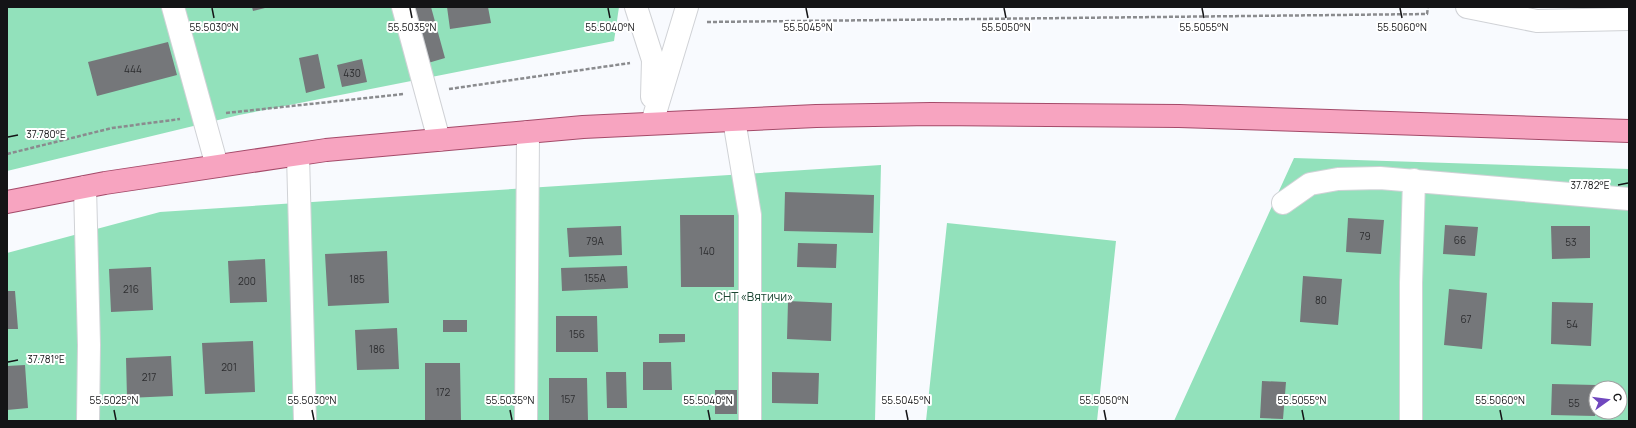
<svg xmlns="http://www.w3.org/2000/svg" width="1636" height="428" font-family="Manrope,sans-serif">
<style>
.green{fill:#92e1bb;fill-rule:evenodd}
.building{fill:#75777a}
.lines{fill:none;stroke-linecap:round;stroke-linejoin:round}
.minor-casing{stroke:#d0d2d6;stroke-width:24}
.major-casing{stroke:#a44a69;stroke-width:24}
.path{stroke:#8a8b8e;stroke-width:2.5;stroke-dasharray:4 2;stroke-linecap:butt}
.minor{stroke:#fff;stroke-width:22}
.major{stroke:#f7a4c0;stroke-width:22}
.ticks{fill:none;stroke:#141416;stroke-width:1.5}
.labels{text-anchor:middle;stroke-width:4;stroke-linejoin:round;paint-order:stroke}
.number-label{font-size:10px;fill:#2c2d2f}
.park-label{font-size:12px;fill:#1c4633;stroke:#fff}
.ticks-label{font-size:10px;text-anchor:middle;fill:#141416;stroke:#fff;stroke-width:4;stroke-linejoin:round;paint-order:stroke}
</style>
<rect width="100%" height="100%" fill="#f8fafe"/>
<!-- green -->
<path class="green" d="M7 7H619L614 41 239 115 7 171Z
M1294 158 1629 169V421H1174ZM1596 388H1620V412H1596Z
M881 165 875 421H7V253L160 212Z
M947 223 1116 241 1097 421H926Z"/>
<!-- building -->
<path class="building" d="M252 7H265V8L253 11Z
M413 7H431L445 58 428 63Z
M447 7H488L491 23 450 29Z
M168 42 177 75 97 96 88 62Z
M318 54 325 88 306 93 299 58Z
M362 59 367 82 342 87 337 65Z
M785 192 874 195 873 233 784 231Z
M680 215H734V287H681Z
M1348 218 1384 220 1381 254 1346 252Z
M1445 225 1478 227 1475 256 1443 254Z
M621 226 622 255 569 257 567 228Z
M1551 226H1590V258L1552 259Z
M798 243 837 244 836 268 797 267Z
M387 251 389 303 328 306 325 254Z
M265 259 267 302 230 303 228 261Z
M627 266 628 288 562 291 561 268Z
M151 267 153 310 111 312 109 269Z
M1303 276 1342 279 1338 325 1300 322Z
M1449 289 1487 293 1482 349 1444 345Z
M7 291H15L18 329H7Z
M788 301 832 303 831 341 787 339Z
M1552 302 1593 303 1591 346 1551 344Z
M556 316H597L598 352H556Z
M443 320H467V332H443Z
M397 328 399 369 357 370 355 330Z
M659 334H685V342L659 343Z
M253 341 255 392 205 394 202 343Z
M171 356 173 396 127 398 126 358Z
M643 362H671L672 390H643Z
M425 363H460L461 421H425Z
M25 365 28 408 7 410V366Z
M606 372H626L627 408H607Z
M772 372 819 373 818 404 772 403Z
M549 378H587L588 421H549Z
M1262 381 1286 382 1283 419 1260 418Z
M1552 384 1596 385 1595 416 1551 415Z
M715 390H737V414H715Z"/>
<g class="lines">
<defs>
<path id="minor" d="M173 7 217 166
M403 7 439 140
M636 7 653 60 652 97
M1467 7 1537 21 1629 19
M734 120 750 215V421
M652 123 687 7
M298 155 305 421
M85 187 89 345 88 421
M1283 203 1310 184 1338 179 1380 178 1629 199
M526 421 528 132
M1411 421V283L1414 180"/>
<path id="major" d="M7 202 105 183 326 150 583 127 816 116 931 114 1179 116 1629 131"/>
</defs>
<!-- minor casing -->
<use href="#minor" class="minor-casing"/>
<!-- major casing -->
<use href="#major" class="major-casing"/>
<!-- path -->
<path class="path" d="M707 22 1427 14 1428 7
M449 89 630 63
M226 113 404 94
M7 154 112 128 180 119"/>
<!-- minor -->
<use href="#minor" class="minor"/>
<!-- major -->
<use href="#major" class="major"/>
</g>
<!-- ticks -->
<path class="ticks" d="M212 8 214 18M410 8 412 18M608 8 610 18M806 8 808 18M1004 8 1006 18M1202 8 1204 18M1400 8 1402 18M8 137 18 135M1618 185 1628 183M8 362 18 360M114 410 116 420M312 410 314 420M510 410 512 420M708 410 710 420M906 410 908 420M1104 410 1106 420M1302 410 1304 420M1500 410 1502 420"/>
<g class="labels">
<!-- number labels -->
<g class="number-label">
<text x="133" y="73">444</text>
<text x="352" y="77">430</text>
<text x="1365" y="240">79</text>
<text x="1460" y="244">66</text>
<text x="595" y="245">79А</text>
<text x="1571" y="246">53</text>
<text x="707" y="255">140</text>
<text x="595" y="282">155А</text>
<text x="357" y="283">185</text>
<text x="247" y="285">200</text>
<text x="131" y="293">216</text>
<text x="1321" y="304">80</text>
<text x="1466" y="323">67</text>
<text x="1572" y="328">54</text>
<text x="577" y="338">156</text>
<text x="377" y="353">186</text>
<text x="229" y="371">201</text>
<text x="149" y="381">217</text>
<text x="443" y="396">172</text>
<text x="568" y="403">157</text>
<text x="1574" y="407">55</text>
</g>
<!-- park labels -->
<g class="park-label">
<text x="754" y="301">СНТ «Вятичи»</text>
</g>
</g>
<g class="ticks-label">
<text x="214" y="31">55.5030°N</text>
<text x="412" y="31">55.5035°N</text>
<text x="610" y="31">55.5040°N</text>
<text x="808" y="31">55.5045°N</text>
<text x="1006" y="31">55.5050°N</text>
<text x="1204" y="31">55.5055°N</text>
<text x="1402" y="31">55.5060°N</text>
<text x="46" y="138">37.780°E</text>
<text x="1590" y="189">37.782°E</text>
<text x="46" y="363">37.781°E</text>
<text x="114" y="404">55.5025°N</text>
<text x="312" y="404">55.5030°N</text>
<text x="510" y="404">55.5035°N</text>
<text x="708" y="404">55.5040°N</text>
<text x="906" y="404">55.5045°N</text>
<text x="1104" y="404">55.5050°N</text>
<text x="1302" y="404">55.5055°N</text>
<text x="1500" y="404">55.5060°N</text>
</g>
<!-- border -->
<rect width="1636" height="428" fill="none" stroke="#141416" stroke-width="16"/>
<!-- north arrow -->
<g transform="translate(1608 400) rotate(76)"><circle r="19" fill="#ffffff" stroke="#a1a1a2"/>
<path d="M0-3L7 15L0 10L-7 15Z" fill="#7047bf"/>
<text y="-6" font-size="11" font-weight="bold" text-anchor="middle" fill="#141416">С</text>
</g>
</svg>
